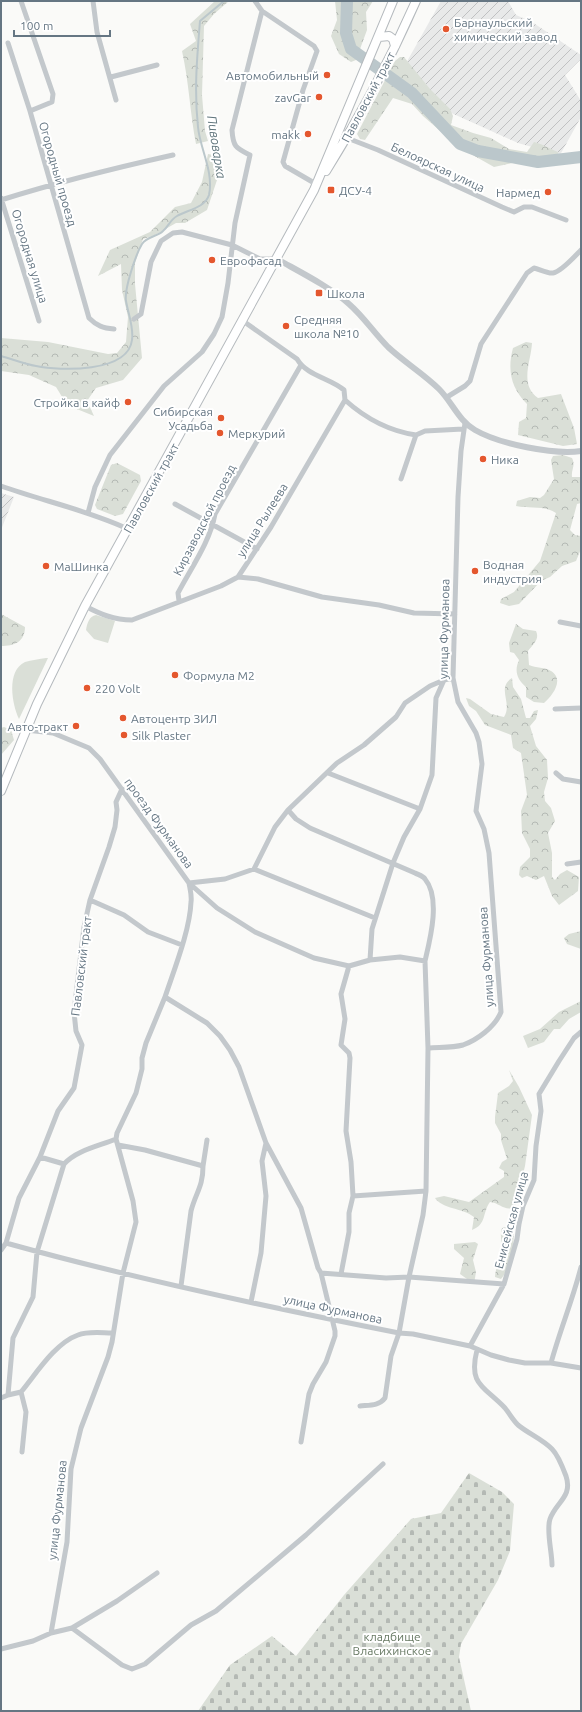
<svg xmlns="http://www.w3.org/2000/svg" width="582" height="1712" font-family="Ubuntu,sans-serif">
<defs>
<pattern id="industrial-furrows" width="10" height="10" patternUnits="userSpaceOnUse"><rect width="10" height="10" fill="#e8e9e9"/><path d="M-1 1l2-2M0 10L10 0M9 11l2-2" fill="none" stroke="#c0c1c2"/></pattern>
<pattern id="forest-crowns" width="20" height="18" patternUnits="userSpaceOnUse"><rect width="20" height="18" fill="#dadfd7"/><path d="M2 6a3 3 0 1 1 6 0M12 15a3 3 0 1 1 6 0" fill="none" stroke="#b4b9b4"/></pattern>
<pattern id="cemetery-stones" width="16" height="16" patternUnits="userSpaceOnUse"><rect width="16" height="16" fill="#dadfd7"/><path d="M2 7V4a2 2 0 0 1 4 0v3zM10 15v-3a2 2 0 0 1 4 0v3z" fill="#b4b9b4"/></pattern>
</defs>
<rect width="100%" height="100%" fill="#fafaf8"/>
<path fill="url(#industrial-furrows)" d="M441,1h67l8,14 16,7 49,33v4l-16,16 16,26v16l-21,38 -42,-12 -80,-36 -33,-42z
M1,493l13,4 -13,33z"/>
<path fill="#dadfd7" d="M96,615l19,6 -7,22 -14,-4 -8,-9c1,-6 3,-14 10,-15z
M46,658h2l-29,61c-7,-15 -13,-48 6,-57 6,-2 15,-3 21,-4z"/>
<path fill="url(#forest-crowns)" d="M215,1h14l-15,13 -10,12 -2,69 3,36 3,10 -12,3c-6,-31 -7,-62 -14,-93l14,-10 -6,-17z
M335,1h38l-7,11 1,18 -11,30 -5,2 -12,-8 -8,-18 6,-16z
M400,57h4l26,32 20,20 3,7 -2,9 22,8 18,5 18,11 18,3 7,-10c9,2 16,7 24,10l1,11 -16,3 -22,-5 -27,6 -23,-13 -25,-18 -23,-20 -11,-12 -19,-6 -28,42 -5,-1 -3,-5 38,-73z
M208,154l5,1 4,25 -10,30 -22,13h-9l-21,12 -12,4 -8,24v21l7,74 -19,22 -27,8 -9,13 7,15 -27,-11 -11,-18 -27,-12 -28,-4v-33l47,4 60,12 9,-1 9,-11 2,-25 -6,-27 -1,-26 -23,12 12,-26 40,-18 25,-25 16,-4 11,-21z
M526,342l6,1c-1,19 -13,41 6,55l23,-4 13,34 3,16 -14,2 -45,-11 1,-13 7,-4 1,-14c-16,-16 -20,-34 -14,-56z
M563,455l9,3c4,8 -1,11 0,19h9v26l-4,1 -7,26 5,5 6,1v13l-5,12 -14,5 -12,11 -9,4 -22,23 -10,2 -9,-3 1,-4 13,-7 26,-31 16,-48c-12,-8 -27,-4 -40,-7l1,-5 13,-4 10,1 4,-3 10,-16 -3,-19 2,-4z
M117,463l23,12 1,6 -18,33 -8,2 -18,-7 -2,-4 16,-40z
M1,614l24,13c0,15 -11,19 -24,19z
M516,624l7,5 13,2c4,8 -3,13 -8,20l1,14c7,3 16,2 22,6 14,9 1,25 -7,32l-10,-1 -8,-5v-10c-9,-8 -12,-16 -7,-27l-5,-7 -4,-1 -1,-9z
M512,678l1,9 8,12 5,19h4l4,-7 4,-1 -2,9 -6,7 6,20 11,14 1,18 -4,14 1,9 6,7 4,13 -7,12 4,20v24l3,3 5,-6 7,-4 12,7 -1,14 -19,14 -7,-9 -8,-20 -8,4 -9,-4 -5,2 -3,-3 1,-8 10,-10v-8l-8,-16 -1,-22 6,-16 -6,-42 -8,-5 -2,-13 -26,-10 -9,-14 -7,-5 -3,-8 4,1 21,15 13,3c9,-14 -8,-29 8,-39z
M4,727l7,3 3,10 -13,15v-27z
M581,931v18l-14,-5 -3,-6 5,-4z
M581,1001v11l-12,7 -9,10h-6l-10,13 -16,6 -5,-12 17,-7 19,-17z
M509,1070l10,17 13,28 -7,51 -10,41c-10,5 -15,-4 -25,-5 -8,11 -3,22 -18,28l2,-13c-11,-9 -32,-8 -39,-19l9,-2 25,6 35,-25v-6l-5,-3 3,-6 5,-3 -6,-19v-6l-6,-11v-6l3,-24 11,-7 4,-5z
M508,1227l5,2c3,12 -4,42 -12,50l-6,-2c0,-10 7,-16 7,-25 1,-9 -3,-15 0,-24z
M475,1242l3,2 -5,16 3,12 -2,12 -14,-10 4,-16 -10,-9v-5z"/>
<path fill="url(#cemetery-stones)" d="M469,1473l33,19 12,12 -4,47 -12,29 -37,64 -2,13 12,54h-273l32,-46 42,-29 24,20 48,-61 67,-76 30,-6z"/>
<g fill="none" stroke-linecap="round" stroke-linejoin="round">
<path stroke="#bbc7cb" stroke-width="2" d="M1,356c11,3 23,8 35,10 24,5 92,7 96,-26 2,-12 -4,-27 -6,-39 -2,-12 10,-47 16,-57 5,-8 15,-7 21,-13 5,-4 7,-11 14,-15 10,-6 28,-8 32,-21 5,-23 -9,-46 -11,-68 -4,-37 -1,-69 2,-106l24,-20"/>
<path stroke="#bbc7cb" stroke-width="12" d="M347,1l-1,32 5,16 61,44 48,51 18,7 60,11 43,-5"/>
<defs>
<path id="primary" d="M379,37l10,-1 4,3 2,7
M326,171c34,-54 64,-111 90,-170
M1,791l36,-87 48,-98 229,-416 79,-189"/>
</defs>
<use href="#primary" stroke="#b5babe" stroke-width="10"/>
<path stroke="#c3c8cc" stroke-width="5" d="M21,1l32,93 -1,8 -22,9 59,207c8,8 14,10 25,11
M93,1l4,31 19,68
M255,1l7,10 52,35 3,5 -14,39 -20,72 2,4 31,18
M8,43l22,68
M111,77l46,-12
M347,138l31,12 124,57 12,5 10,-5h8l34,13
M1,198l38,123
M1,200c57,-18 114,-32 172,-45
M134,319l7,-5 10,-52 10,-21 12,-8 9,-1 50,13 28,14h17
M243,321l54,38c10,17 33,19 47,31l1,10
M447,397l18,-11 5,-5 11,-37 46,-71 7,-5c5,1 14,6 19,5 8,-1 22,-17 28,-23
M401,479l15,-44 9,-4 38,-2
M1,486c42,15 86,24 127,43
M175,504l82,45
M88,513l7,-26 15,-32 54,-69 38,-34 12,-18 8,-17 6,-34 7,-60 15,-68c-14,-7 -17,-8 -18,-25l30,-119
M238,577l20,2 64,18 57,8 35,8 41,1
M179,601l-1,-8c13,-25 32,-51 37,-79l86,-149
M85,606c15,8 29,14 47,14l89,-34 17,-9 33,-50 74,-127c20,18 44,31 71,35
M560,622l21,4
M555,709l26,-1
M26,730l27,3 36,15 11,11 89,124c1,6 3,13 2,19 -1,28 -17,68 -26,95l42,26 13,13 10,14 9,17 27,76 35,65 17,60 3,5 14,58v5l-9,26 -13,22 -4,10 -8,48
M328,773l92,36
M556,773l7,6 18,3
M288,810l8,9 14,9 105,45c4,2 8,3 10,6 16,19 5,61 0,82
M567,864l14,-2
M254,869l121,49
M90,900l34,15 24,17 34,13
M370,960l2,-31 21,-66 11,-26 16,-28 12,-34 4,-77 8,-18 9,-2
M428,1048c10,-1 24,0 35,-3 14,-5 32,-18 38,-33l-12,-159 -5,-24 -8,-18 6,-47 -3,-22 -3,-9 -18,-31 -5,-24 5,-181 3,-46 4,-28
M118,1145l27,5 58,16c0,21 -7,26 -12,45l-10,75
M40,1157l24,7
M203,1166l4,-26
M353,1196l73,-5
M6,1243c129,36 261,64 393,90l10,-56 14,-62 3,-24 2,-143 -3,-87 -25,-4 -30,3 -21,6 -35,-8 -59,-26 -38,-24 -28,-25 36,-4 29,-10 21,-42 13,-17 49,-47 27,-18 32,-28 9,-14 25,-17 14,-6
M1,1250l5,-7 13,-45 21,-41 18,-46 16,-23 8,-43 -6,-14 -2,-19 10,-85 6,-27 19,-53 6,-20 2,-17 -1,-8 6,-13
M321,1273l65,5 23,-1 95,7
M341,1274l8,-42v-19l4,-17 -2,-34 -5,-31 4,-73 -1,-5 -8,-8 4,-26 -4,-25 8,-28
M251,1302l10,-49 5,-57 -4,-35 4,-18
M470,1346l34,-62 13,-45 2,-15 4,-18 11,-26 2,-34 5,-35 -2,-17 20,-33 15,-23 7,-6
M477,1350c-9,35 7,36 28,58 4,5 8,12 13,17 11,9 24,14 34,24 6,6 11,19 14,27 7,21 -10,26 -16,43 -4,11 2,33 2,46
M551,1363c9,-33 22,-64 30,-96
M21,1392l5,20 -4,40
M8,1395l13,-3c15,-18 34,-49 57,-57 10,-4 24,-2 34,-2
M1,1398l7,-3 5,-57 20,-41 4,-45 27,-88c13,-14 35,-18 52,-25
M360,1406c9,-1 19,0 25,-8l6,-42 8,-23 14,1 57,12 21,9 18,5 16,3h26l30,5
M157,1573l-40,28 -45,27 -21,5 16,-91 4,-73 10,-41 27,-71 4,-15 11,-69 13,-51 -3,-21 -17,-62 1,-6 19,-40 6,-24v-11l4,-15 19,-46
M72,1628l50,37 10,4 13,-5 46,-39 25,-14 90,-76 77,-71
M1,1649l32,-8 18,-8"/>
<path stroke="#c3c8cc" stroke-width="6" d="M277,259c23,13 53,28 72,45 15,13 25,29 39,43 16,15 36,27 51,42 13,13 20,32 36,41 24,14 79,25 106,21"/>
<use href="#primary" stroke="#fff" stroke-width="8"/>
</g>
<g fill="#e4572e" stroke="#fff" stroke-width="1.5">
<circle cx="446" cy="29" r="4"/>
<circle cx="327" cy="75" r="4"/>
<circle cx="319" cy="97" r="4"/>
<circle cx="308" cy="134" r="4"/>
<rect x="327" y="186" width="8" height="8" rx="2"/>
<circle cx="548" cy="192" r="4"/>
<circle cx="212" cy="260" r="4"/>
<rect x="315" y="289" width="8" height="8" rx="2"/>
<circle cx="286" cy="326" r="4"/>
<circle cx="128" cy="402" r="4"/>
<circle cx="221" cy="418" r="4"/>
<circle cx="220" cy="433" r="4"/>
<circle cx="483" cy="459" r="4"/>
<circle cx="46" cy="566" r="4"/>
<circle cx="475" cy="571" r="4"/>
<circle cx="175" cy="675" r="4"/>
<circle cx="87" cy="688" r="4"/>
<circle cx="123" cy="718" r="4"/>
<circle cx="76" cy="726" r="4"/>
<circle cx="124" cy="735" r="4"/>
</g>
<g text-anchor="middle" dominant-baseline="central" stroke-width="4" stroke-linejoin="round" paint-order="stroke">
<g font-size="12" fill="#657683" stroke="#fff" text-anchor="start">
<text x="454" y="22">Барнаульский<tspan x="454" dy="14">химический завод</tspan></text>
<text x="319" y="75" text-anchor="end">Автомобильный</text>
<text x="311" y="97" text-anchor="end">zavGar</text>
<text x="300" y="134" text-anchor="end">makk</text>
<text x="339" y="190">ДСУ-4</text>
<text x="540" y="192" text-anchor="end">Нармед</text>
<text x="220" y="260">Еврофасад</text>
<text x="327" y="293">Школа</text>
<text x="294" y="319">Средняя<tspan x="294" dy="14">школа №10</tspan></text>
<text x="120" y="402" text-anchor="end">Стройка в кайф</text>
<text x="213" y="411" text-anchor="end">Сибирская<tspan x="213" dy="14">Усадьба</tspan></text>
<text x="228" y="433">Меркурий</text>
<text x="491" y="459">Ника</text>
<text x="483" y="564">Водная<tspan x="483" dy="14">индустрия</tspan></text>
<text x="54" y="566">МаШинка</text>
<text x="183" y="675">Формула М2</text>
<text x="95" y="688">220 Volt</text>
<text x="131" y="718">Автоцентр ЗИЛ</text>
<text x="68" y="726" text-anchor="end">Авто-тракт</text>
<text x="132" y="735">Silk Plaster</text>
</g>
<g font-size="12" fill="#657683" stroke="#fff">
<text transform="translate(368 97) rotate(-62)">Павловский тракт</text>
<text transform="translate(438 167) rotate(25)">Белоярская улица</text>
<text transform="translate(58 174) rotate(74)">Огородный проезд</text>
<text transform="translate(30 256) rotate(73)">Огородная улица</text>
<text transform="translate(151 488) rotate(-61)">Павловский тракт</text>
<text transform="translate(204 520) rotate(-63)">Кирзаводской проезд</text>
<text transform="translate(262 520) rotate(-58)">улица Рылеева</text>
<text transform="translate(444 629) rotate(-89)">улица Фурманова</text>
<text transform="translate(159 823) rotate(54)">проезд Фурманова</text>
<text transform="translate(486 957) rotate(-94)">улица Фурманова</text>
<text transform="translate(81 966) rotate(-83)">Павловский тракт</text>
<text transform="translate(511 1220) rotate(-75)">Енисейская улица</text>
<text transform="translate(333 1309) rotate(12)">улица Фурманова</text>
<text transform="translate(57 1510) rotate(-84)">улица Фурманова</text>
</g>
<g font-size="12" fill="#687a64" stroke="#fff">
<text x="392" y="1636">кладбище<tspan x="392" dy="14">Власихинское</tspan></text>
</g>
<g font-size="13" font-style="italic" fill="#60757c" stroke="#fff">
<text transform="translate(217 147) rotate(81)">Пивоварка</text>
</g>
</g>
<rect width="582" height="1712" fill="none" stroke="#657683" stroke-width="4"/>
<path d="M14 30v6h96v-6" fill="none" stroke="#657683" stroke-width="2"/>
<text x="20" y="30" font-size="12" fill="#657683" stroke="#ffffff" stroke-width="3" paint-order="stroke">100 m</text>
</svg>
